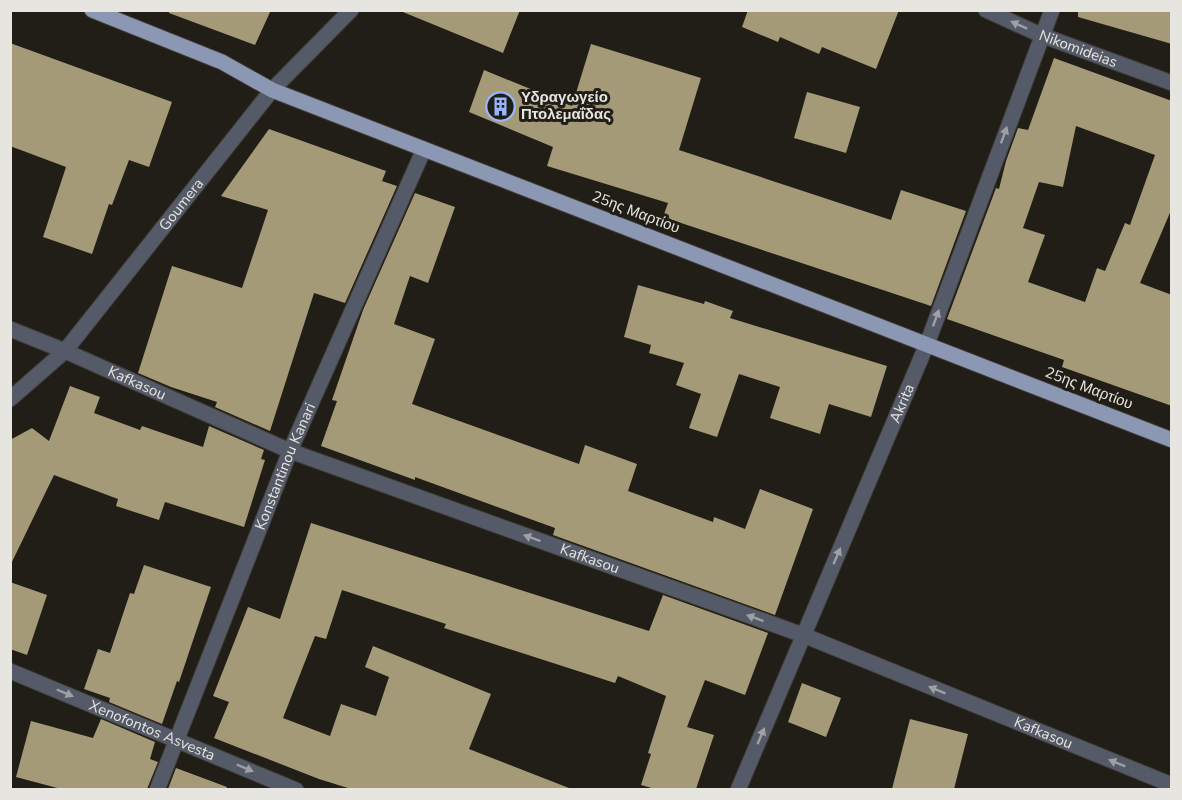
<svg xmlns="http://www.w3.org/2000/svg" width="1182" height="800" font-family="'Nunito Sans',sans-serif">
<rect width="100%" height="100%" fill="#201e16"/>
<path fill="#a59a77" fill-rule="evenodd" d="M169,10h102l-16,35 -86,-32z
M398,10h122l-17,43z
M748,10h151l-23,59 -54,-22 -3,7 -39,-17 -2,5 -36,-15z
M1078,10h94v34l-94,-27z
M10,43l162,59 -23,65 -20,-7 -17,45 -3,-1 -17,50 -49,-17 23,-70 -56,-21z
M591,44l110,34 -22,72 212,70 10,-30 65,21 -35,95 -268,-89 5,-14 -121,-37 6,-19 -84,-35 15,-42 88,36z
M1054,58l118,43v107l-32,75 32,12v111l-110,-39 2,-7 -117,-41 49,-131 3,1 7,-28 12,-33 10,2zM1076,126l79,29 -25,70 -5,-2 -20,48 -8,-3 -12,34 -57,-20 17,-47 -22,-7 16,-46 24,5z
M807,92l53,15 -14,46 -52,-15z
M269,129l117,42 -4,10 15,5 -52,117 -31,-10 -44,138 -55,-24 2,-5 -46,-15 -33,-14 34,-107 70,22 26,-78 -47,-14z
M415,193l40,14 -27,76 -18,-7 -16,48 41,15 -23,65 167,60 6,-19 52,19 -9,27 85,31 1,-5 31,12 15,-40 53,20 -38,106 -222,-80 2,-7 -140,-51v3l-94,-34 16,-45 -5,-1 31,-90z
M638,285l66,19 1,-3 28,10 -3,7 157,48 -16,51 -42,-13 -9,30 -50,-16 10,-31 -41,-13 -22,63 -28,-9 12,-34 -25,-9 8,-22 -35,-10 2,-8 -27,-8z
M70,386l30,11 -6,16 46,17 2,-4 61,21 6,-21 55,24 -3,9 4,1 -21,67 -79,-25 -6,18 -43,-14 2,-7 -64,-24 -44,91v-126l22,-12 17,13z
M311,523l338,108 14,-36 105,38 -23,62 -40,-15 -18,47 27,8 -18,54h-41l-14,-4 10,-31 -3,-1 18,-57 -48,-20 -3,7 -171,-55 2,-4 -104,-34 -16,49 -11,-3 -32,82 47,18 11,-32 35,12 13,-39 -24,-10 8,-21 118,48 -22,55 100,39 -218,1 -32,-10 -105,-41 15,-36 -16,-6 35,-89 32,12z
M144,565l67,22 -32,95 -2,-1 -15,43 -53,-22 1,-4 -26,-9 14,-40 12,4 20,-60 4,1z
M10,582l37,13 -20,60 -17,-6z
M802,683l39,15 -15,39 -38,-15z
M101,719l54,23 -5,17 8,3 -11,27h-86l-45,-12 15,-56 62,17z
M910,719l58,15 -14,55h-62z
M176,768l51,19 -1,2h-58z"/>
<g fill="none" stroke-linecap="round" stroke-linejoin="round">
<defs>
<g id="minor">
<path id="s1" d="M986,10l55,25 131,48"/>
<path id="s2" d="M10,329l55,22 225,100 513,184 369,150"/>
<path id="s3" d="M10,399l55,-48 207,-261 79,-80"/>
<path id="s4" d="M10,671l286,119"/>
<path id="s5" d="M157,790l133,-339 134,-302"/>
<path id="s6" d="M738,790l189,-446 125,-334"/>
</g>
<path id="major" d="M92,10l130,52 50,28 900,350"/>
</defs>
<use href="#minor" stroke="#3c3a32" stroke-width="17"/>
<use href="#major" stroke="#3c3a32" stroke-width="17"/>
<use href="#minor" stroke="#555a68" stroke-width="15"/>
<use href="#major" stroke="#8b97b3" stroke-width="15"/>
</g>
<defs><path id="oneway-solid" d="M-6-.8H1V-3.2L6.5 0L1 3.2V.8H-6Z" transform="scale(1.5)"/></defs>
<g fill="#9ea0a4">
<use href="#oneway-solid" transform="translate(1019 25) rotate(-156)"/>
<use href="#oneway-solid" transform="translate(1004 135) rotate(-70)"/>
<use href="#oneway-solid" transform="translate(936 318) rotate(-70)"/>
<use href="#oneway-solid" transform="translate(532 538) rotate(-160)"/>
<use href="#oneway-solid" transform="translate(837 556) rotate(-67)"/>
<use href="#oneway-solid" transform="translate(755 618) rotate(-160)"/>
<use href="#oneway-solid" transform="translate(937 690) rotate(-158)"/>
<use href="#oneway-solid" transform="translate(65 693) rotate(23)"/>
<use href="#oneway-solid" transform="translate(761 736) rotate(-67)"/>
<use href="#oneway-solid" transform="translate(1117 763) rotate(-158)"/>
<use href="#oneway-solid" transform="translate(245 768) rotate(23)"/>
</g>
<defs>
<symbol id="building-ring" viewBox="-11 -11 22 22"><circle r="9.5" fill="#201e16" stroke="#98b6fd" stroke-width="1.5"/><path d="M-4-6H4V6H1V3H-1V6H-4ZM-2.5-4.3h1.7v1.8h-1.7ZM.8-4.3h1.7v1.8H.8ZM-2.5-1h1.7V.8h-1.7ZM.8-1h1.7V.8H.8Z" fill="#98b6fd"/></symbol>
</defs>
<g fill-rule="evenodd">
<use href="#building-ring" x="484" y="90" width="33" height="33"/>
</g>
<g text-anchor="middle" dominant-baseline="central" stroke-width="6" stroke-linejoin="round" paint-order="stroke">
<g font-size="15" fill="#e6e5df" stroke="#201e16">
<text stroke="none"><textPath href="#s1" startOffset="100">Nikomideias</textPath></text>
<text stroke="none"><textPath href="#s3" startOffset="260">Goumera</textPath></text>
<text transform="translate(636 212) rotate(21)">25ης Μαρτίου</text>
<text stroke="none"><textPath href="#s2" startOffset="138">Kafkasou</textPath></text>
<text transform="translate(1089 388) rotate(21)">25ης Μαρτίου</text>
<text stroke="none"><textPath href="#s6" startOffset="420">Akrita</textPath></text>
<text stroke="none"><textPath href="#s5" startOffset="348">Konstantinou Kanari</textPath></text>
<text stroke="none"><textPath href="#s2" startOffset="624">Kafkasou</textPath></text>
<text stroke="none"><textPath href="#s4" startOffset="154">Xenofontos Asvesta</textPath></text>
<text stroke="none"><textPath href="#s2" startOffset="1110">Kafkasou</textPath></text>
</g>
<g font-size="15" font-weight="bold" fill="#e6e5df" stroke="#201e16" text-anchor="start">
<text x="521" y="97">Υδραγωγείο<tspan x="521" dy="17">Πτολεμαΐδας</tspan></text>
</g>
</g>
<rect width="1182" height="800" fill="none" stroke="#e6e5df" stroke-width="24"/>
</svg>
